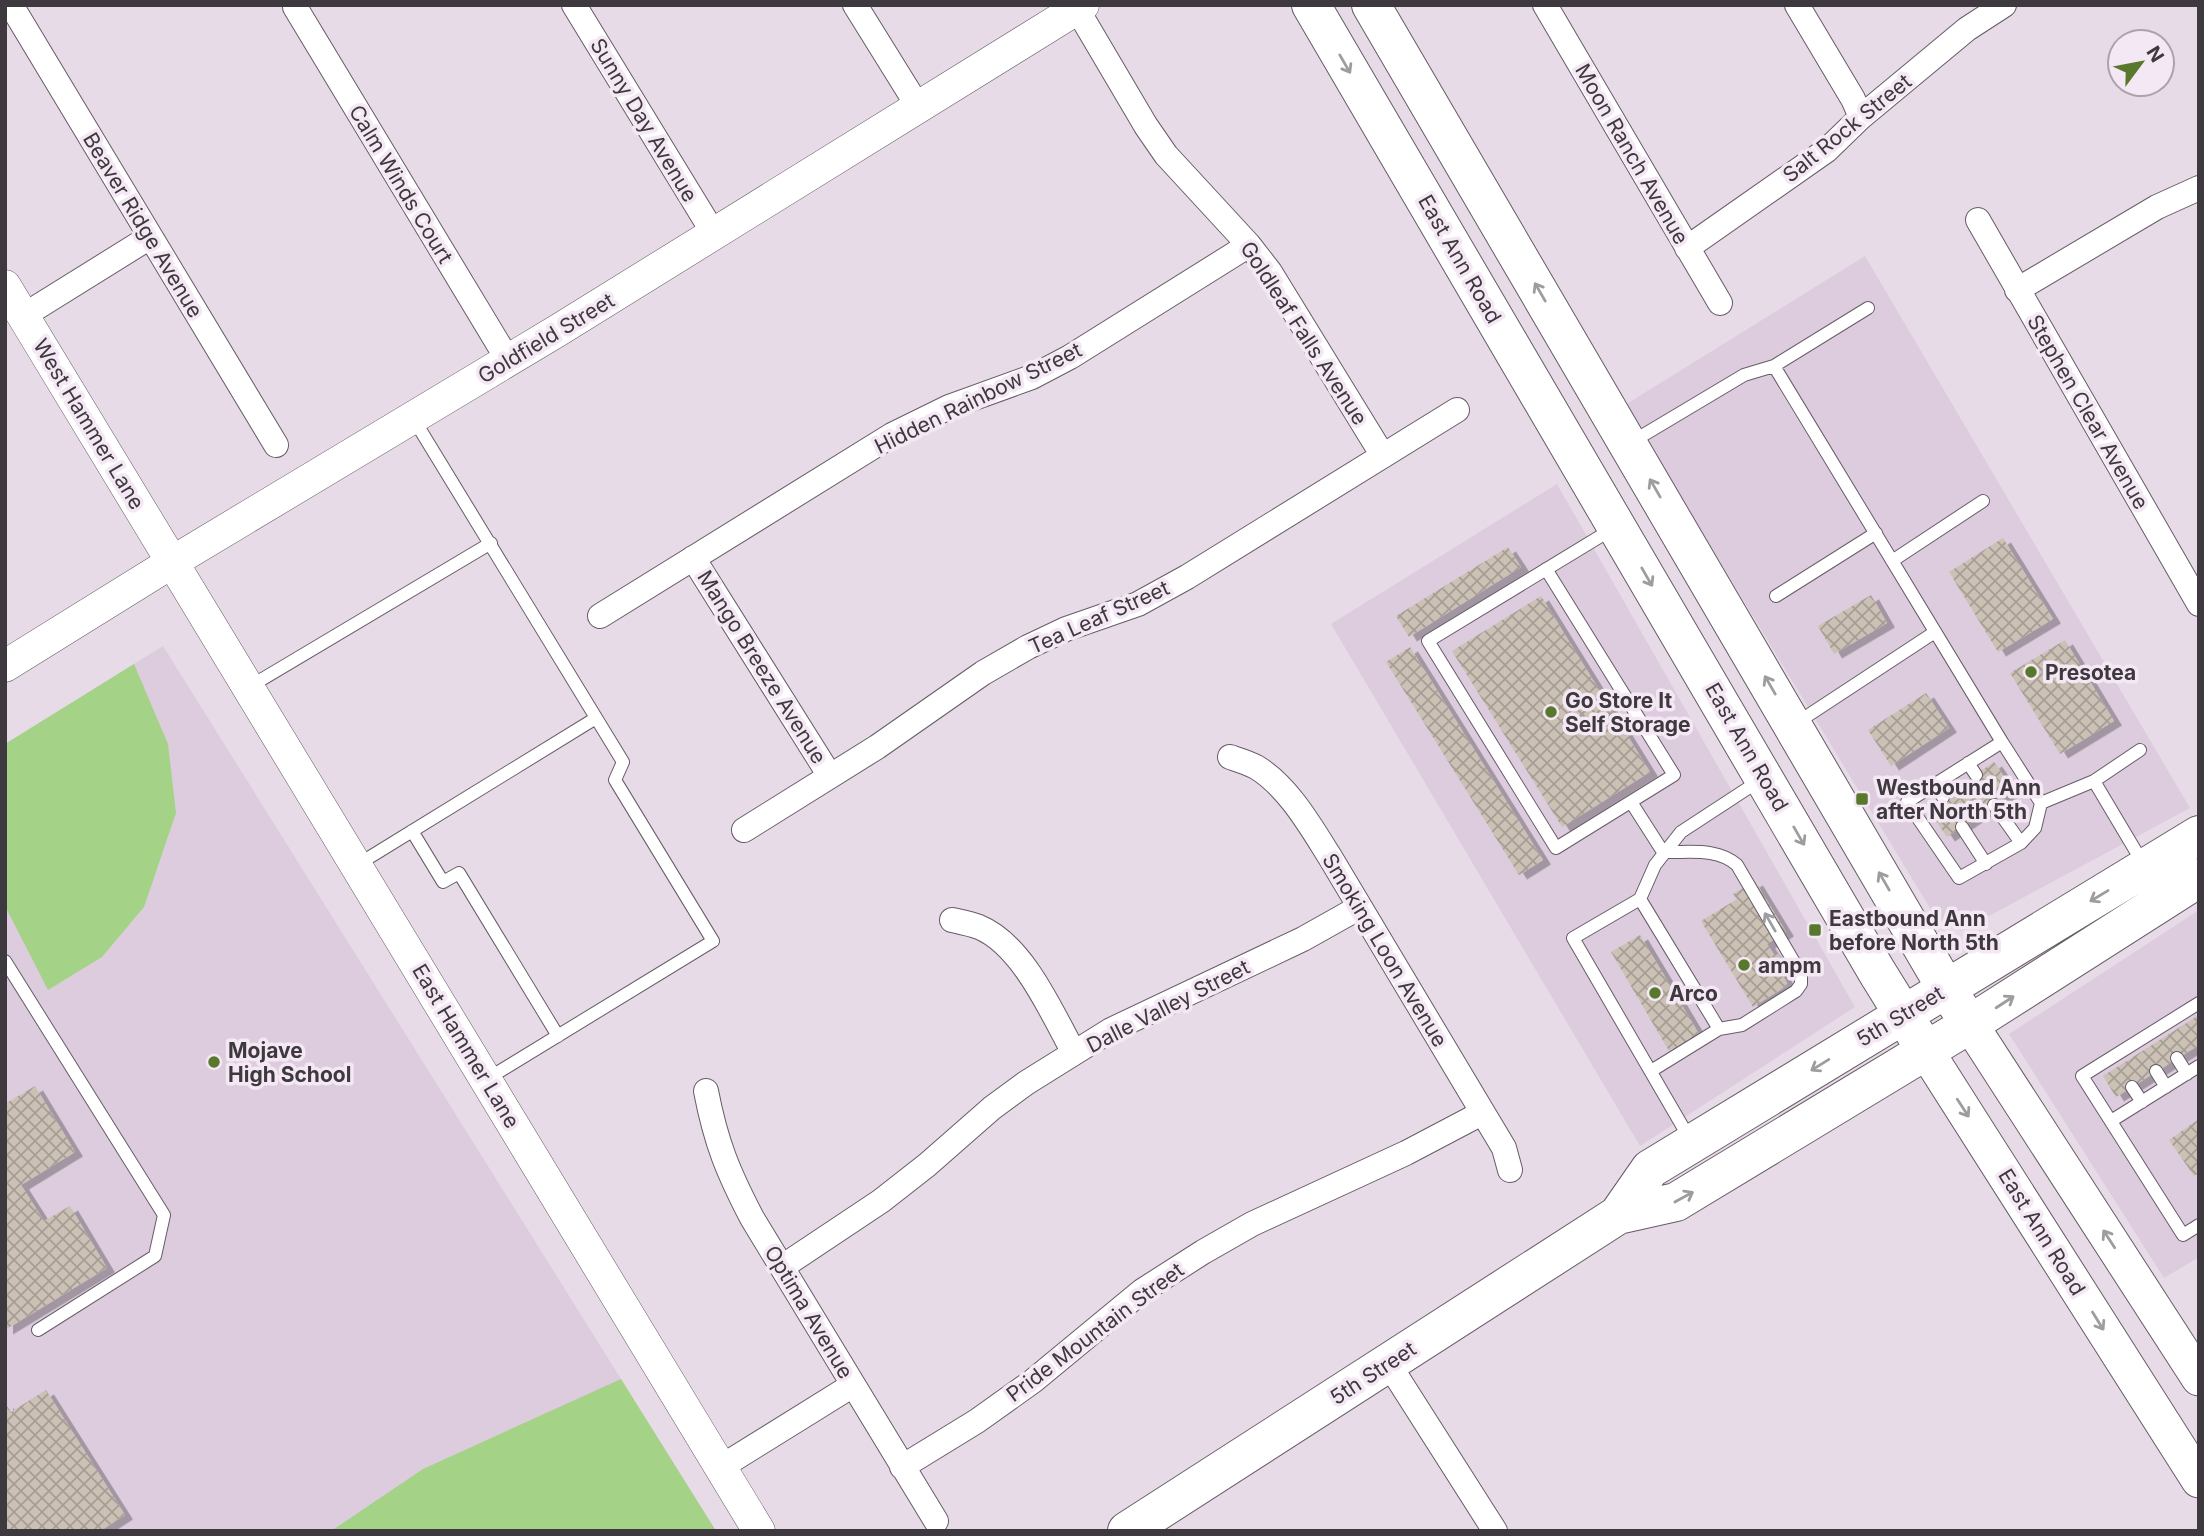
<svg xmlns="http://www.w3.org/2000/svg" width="2204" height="1536" font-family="Inter,sans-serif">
<defs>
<pattern id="building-cross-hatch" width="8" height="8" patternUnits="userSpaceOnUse" patternTransform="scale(1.75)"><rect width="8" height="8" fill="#cbc1b5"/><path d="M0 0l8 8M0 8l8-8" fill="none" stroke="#a69e95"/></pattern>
<filter id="shadow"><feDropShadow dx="8" dy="4.5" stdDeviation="0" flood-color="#0004"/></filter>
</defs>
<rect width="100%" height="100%" fill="#e7dbe7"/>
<path fill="#dcd" d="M1865,256l325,552 -229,123 -25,-13 -311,-513z
M1557,484l298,523 -215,139 -309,-522z
M163,646l553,885h-711v-787z
M2199,910v347l-35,21 -155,-244z"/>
<path fill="#a4d387" d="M134,664l34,80 8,69 -32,94 -42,50 -54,33 -43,-84v-162z
M621,1379l95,152h-385l92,-62z"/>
<path fill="url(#building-cross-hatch)" filter="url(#shadow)" d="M2003,538l50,81 -55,33 -49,-80z
M1508,547l13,20 -112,70 -13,-21z
M1871,595l16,28 -53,31 -16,-28z
M1541,596l109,176 -88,55 -110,-176z
M2065,640l49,81 -54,33 -50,-81z
M1410,647l133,213 -24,15 -133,-213z
M1926,693l23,35 -58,38 -23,-36z
M1994,762l20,29 -67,46 -20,-29z
M1755,881l31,51 -19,12 8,12 3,-2 8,15 -5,3 7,13 -35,22 -52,-86 36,-22 -4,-5z
M1640,935l59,99 -30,17 -58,-99z
M2199,1015v30l-83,52 -13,-21z
M35,1086l40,66 -54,33 23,36 26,-15 37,62 -102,62v-226z
M2199,1119v54l-5,3 -25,-36z
M46,1390l79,125 -25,16h-95v-128l6,9z"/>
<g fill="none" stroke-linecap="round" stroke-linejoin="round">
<defs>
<path id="service" d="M1868,308l-94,58 228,376 -95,60 52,76 62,-35 14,-15 6,-25 53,-22 50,84
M413,418l210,344 -8,18 98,161 -226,138
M1630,443l114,-68 30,-9
M1892,561l91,-60
M1546,569l128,206 -118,73 -128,-207 186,-113
M1776,596l100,-63
M249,687l242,-144
M1795,724l140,-92
M2002,742l39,61
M1968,763l8,12
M2094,781l46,-31
M1935,784l8,13
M1631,802l32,50c25,1 54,-5 74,13l64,109v10l-5,7 -54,34 -23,4
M1994,805l27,38
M1962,827l24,37
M412,831l31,51 16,-9 99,163
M357,865l239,-147
M1640,899l-67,39 118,203
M5,961l159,254 -9,41 -117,74
M2199,1003l-117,73 101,159 16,-10
M2177,1058l10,16
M1651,1071l68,-42 -79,-130 15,-34 26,-33 81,-53
M2156,1071l10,16
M2132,1087l10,15
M2111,1121l88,-55"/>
<path id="minor" d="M11,5l265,440
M574,5l140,229
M855,5l64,103
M1545,5l175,298
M1797,5l56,94 8,18
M295,7l213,353
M1077,9l69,117 20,29 83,90 21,27 113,184
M1978,220l221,384
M1687,248l140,-98 34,-33 106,-88 37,-24
M2017,290l140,-83 42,-19
M23,316l127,-79
M693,558l137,218
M600,616l292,-181 57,-28 83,-30 38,-20 179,-112
M1230,757c9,3 19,6 26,10 32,19 55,60 74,90l174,291 6,22
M744,830l133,-83 106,-74 45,-26 38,-18 72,-25 49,-27 270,-167
M952,920c9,2 19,4 27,7 44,18 73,86 95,126
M706,1091c10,52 22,81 46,127l184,303
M782,1267l99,-66 46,-36 65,-57 34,-25 85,-53 192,-91 57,-32
M1388,1363l107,168
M721,1467l132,-82
M902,1467l75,-46 56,-40 109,-90 61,-39 49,-28 154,-71 76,-40"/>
<path id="tertiary" d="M5,286l754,1245
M5,666l169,-105 383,-230 526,-326"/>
<path id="secondary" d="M1970,1024l229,354
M1926,1051l273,429"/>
<path id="primary" d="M1311,5l566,967 49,79
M1371,5l575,983 24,36
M1618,1215l32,-46 549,-334
M1127,1531l491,-316 58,-13 294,-178 229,-146"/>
</defs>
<use href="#service" stroke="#665c67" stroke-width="14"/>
<use href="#minor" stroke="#665c67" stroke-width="26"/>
<use href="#tertiary" stroke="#665c67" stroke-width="33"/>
<use href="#secondary" stroke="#665c67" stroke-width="37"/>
<use href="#primary" stroke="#665c67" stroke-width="40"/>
<use href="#service" stroke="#fff" stroke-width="12"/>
<use href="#minor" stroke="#fff" stroke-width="24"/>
<use href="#tertiary" stroke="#fff" stroke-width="32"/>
<use href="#secondary" stroke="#fff" stroke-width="35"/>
<use href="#primary" stroke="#fff" stroke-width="38"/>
</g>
<defs><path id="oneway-shaft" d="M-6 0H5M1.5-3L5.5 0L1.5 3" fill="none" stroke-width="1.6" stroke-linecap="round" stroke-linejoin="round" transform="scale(1.75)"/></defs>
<g stroke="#9e9c9e">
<use href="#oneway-shaft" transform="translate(1345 64) rotate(60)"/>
<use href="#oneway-shaft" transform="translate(1540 292) rotate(-120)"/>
<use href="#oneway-shaft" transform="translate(1655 488) rotate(-120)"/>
<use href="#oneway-shaft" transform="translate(1647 577) rotate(60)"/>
<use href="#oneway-shaft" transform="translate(1770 685) rotate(-120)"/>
<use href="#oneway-shaft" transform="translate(1799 836) rotate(60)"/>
<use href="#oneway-shaft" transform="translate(1884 881) rotate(-120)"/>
<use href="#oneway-shaft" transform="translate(2099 896) rotate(149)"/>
<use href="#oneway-shaft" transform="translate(1770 922) rotate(-120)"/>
<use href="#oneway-shaft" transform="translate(2005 1002) rotate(-33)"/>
<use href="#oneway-shaft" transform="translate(1820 1065) rotate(148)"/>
<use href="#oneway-shaft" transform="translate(1963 1108) rotate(57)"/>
<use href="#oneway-shaft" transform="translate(1684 1197) rotate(-29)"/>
<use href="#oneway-shaft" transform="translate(2109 1239) rotate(-123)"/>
<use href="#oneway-shaft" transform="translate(2098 1321) rotate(58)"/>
</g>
<g fill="#58782e" stroke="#f4e8f4" stroke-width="2.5">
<circle cx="2031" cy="672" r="7"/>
<circle cx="1551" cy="712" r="7"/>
<rect x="1855" y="792" width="14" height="14" rx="3.5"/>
<rect x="1808" y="923" width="14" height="14" rx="3.5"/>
<circle cx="1744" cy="965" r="7"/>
<circle cx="1655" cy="993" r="7"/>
<circle cx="214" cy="1062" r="7"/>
</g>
<g text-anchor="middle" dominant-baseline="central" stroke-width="7" stroke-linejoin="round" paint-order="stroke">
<g font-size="21" fill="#3e393e" stroke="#f4e8f4">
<text transform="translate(644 120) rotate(59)">Sunny Day Avenue</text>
<text transform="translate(1847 128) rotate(-39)">Salt Rock Street</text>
<text transform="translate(1632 154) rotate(60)">Moon Ranch Avenue</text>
<text transform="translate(401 184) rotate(59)">Calm Winds Court</text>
<text transform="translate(143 225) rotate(59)">Beaver Ridge Avenue</text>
<text transform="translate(1460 259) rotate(60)">East Ann Road</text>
<text transform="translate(1304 333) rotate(57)">Goldleaf Falls Avenue</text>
<text transform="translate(546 338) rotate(-31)">Goldfield Street</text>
<text transform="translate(978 398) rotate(-26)">Hidden Rainbow Street</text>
<text transform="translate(2088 412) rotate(60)">Stephen Clear Avenue</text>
<text transform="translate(89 424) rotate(59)">West Hammer Lane</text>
<text transform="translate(1099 617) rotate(-24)">Tea Leaf Street</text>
<text transform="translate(762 667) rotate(58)">Mango Breeze Avenue</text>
<text transform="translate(1747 747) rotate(60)">East Ann Road</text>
<text transform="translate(1385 950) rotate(59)">Smoking Loon Avenue</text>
<text transform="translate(1168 1006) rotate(-27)">Dalle Valley Street</text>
<text transform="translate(1900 1016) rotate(-31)">5th Street</text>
<text transform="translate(466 1046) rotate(59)">East Hammer Lane</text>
<text transform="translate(2042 1232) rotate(58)">East Ann Road</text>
<text transform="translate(809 1312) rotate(59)">Optima Avenue</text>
<text transform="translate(1095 1332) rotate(-37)">Pride Mountain Street</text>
<text transform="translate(1373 1373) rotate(-33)">5th Street</text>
</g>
<g font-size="21" font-weight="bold" fill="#3e393e" stroke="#f4e8f4" text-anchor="start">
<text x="2045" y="672">Presotea</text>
<text x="1565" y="700">Go Store It<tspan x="1565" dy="24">Self Storage</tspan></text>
<text x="1876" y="787">Westbound Ann<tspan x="1876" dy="24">after North 5th</tspan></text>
<text x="1829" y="918">Eastbound Ann<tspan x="1829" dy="24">before North 5th</tspan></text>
<text x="1758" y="965">ampm</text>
<text x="1669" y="993">Arco</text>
<text x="228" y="1050">Mojave<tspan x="228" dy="24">High School</tspan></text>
</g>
</g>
<rect width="2204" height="1536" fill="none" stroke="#3e393e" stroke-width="14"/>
<g transform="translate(2141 63) rotate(58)"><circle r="33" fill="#f4e8f4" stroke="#aba2ab" stroke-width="2"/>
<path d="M0-5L12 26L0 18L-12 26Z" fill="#58782e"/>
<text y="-10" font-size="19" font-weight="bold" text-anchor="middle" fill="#3e393e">N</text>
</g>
</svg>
